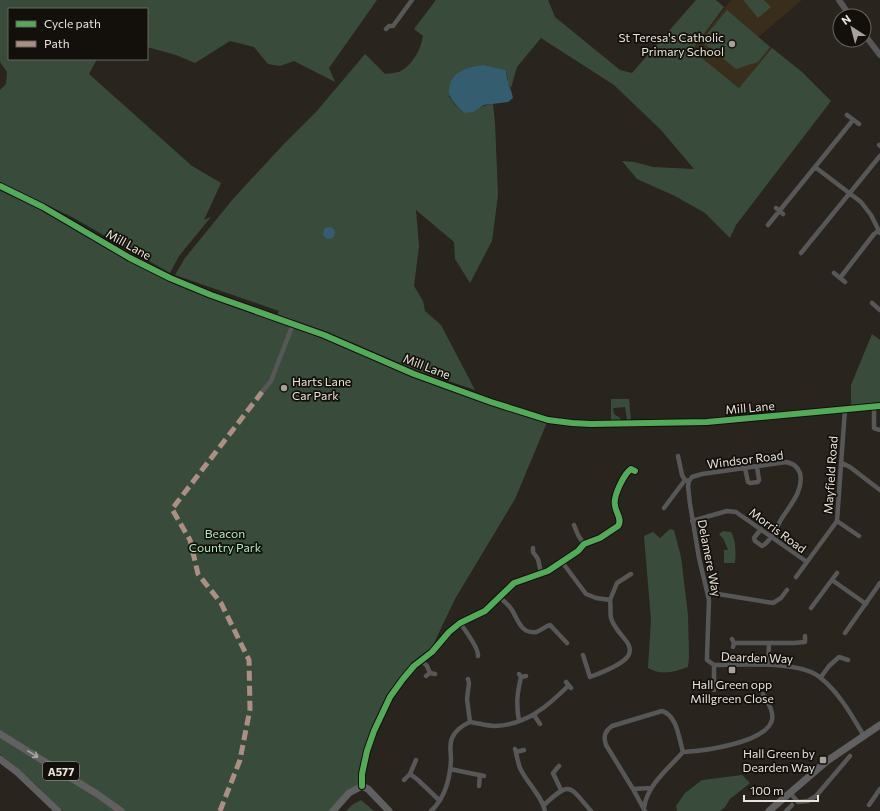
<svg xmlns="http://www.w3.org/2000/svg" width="880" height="811" font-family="Commissioner,sans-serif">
<rect width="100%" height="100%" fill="#2a241e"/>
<path fill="#392d1c" d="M731,0h71l-44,37 14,11 -33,40 -47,-38z"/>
<path fill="#394c3c" d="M0,0h377l-48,68 6,14 -41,-21 -14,5 -12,-2 -14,-17 -24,-6 -35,22 -19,-8 -29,-8v-38h-138v50h88l-8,15 103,92 29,17 -17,37 7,-3 -32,39 -9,17 -98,-56 -72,-34v-93l6,-6 1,-12 -7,-10v-39l2,-3 -2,3z
M436,0h112l7,17 65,53 12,3 64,-73h20l8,7 -32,43 47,38 33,-40 30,24 29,29 -95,124 -6,13 -25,-25 -30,-17 -38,-17 -15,-18 12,1 19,5 41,2 -33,-39 -47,-45 -73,-47 -24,29 -6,21 -3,-5 -2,-13 -22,-5 -35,31 6,9 9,8c11,-2 18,-8 29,-9l2,19 3,72 -6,46 -22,42 -15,-24 -1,-17 -38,-32 3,36 -5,40 9,15 2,10 16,14 34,65 -59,-20 -91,-39 -48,-16 2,-4 -104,-36 10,-17 48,-59 49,-53 34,-34 49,-58 20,20c5,-1 12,-1 16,-3 12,-7 20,-22 22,-35l-9,-7z
M745,0h19l7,7 -13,11 -14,-17z
M727,10l43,37 -12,15 -22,7 -35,-28z
M0,186l170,92 154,57 90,39 134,46 -33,79 -60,100 -21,44 -9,14 -35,40 -23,54 -5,35 -29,25h-212l-121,-77z
M872,334l8,6v63l-29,4v-22z
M611,399h18l2,21h-4l-2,-13 -12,1 1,6 6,4 1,2 -10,1z
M670,529l4,1 7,27 7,58 1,42 -1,10c-14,5 -26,9 -40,1l3,-48 -7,-84 9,-4 7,6z
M723,531l8,1c5,8 5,21 4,31h-11v-13h4l-4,-10 -5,-6z
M0,737l51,31 66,43h-54l-29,-28 -34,-29z
M742,775l8,8 -20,16 -5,8 -5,4h-43l-1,-5 9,-13 17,-13z
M361,800l13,11h-28l6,-6z"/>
<path fill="#355d70" d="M484,65l22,5c0,10 5,18 7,28l-5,4 -24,3 -11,7 -9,1c-5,-5 -11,-10 -14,-17 -2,-4 -1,-7 0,-12 6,-15 20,-17 34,-19z
M323 233a6 6 0 1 1 12 0a6 6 0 1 1-12 0Z"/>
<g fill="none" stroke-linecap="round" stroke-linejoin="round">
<path stroke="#575758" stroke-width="4.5" d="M386,29l3,-3h4l19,-26
M847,115l12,9
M879,145l1,1
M815,167l46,35 10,13 9,18
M776,208l7,6
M768,225l85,-105
M801,253l79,-97
M834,273l11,9
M840,278l34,-44 4,-3
M872,303l8,7
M262,392l9,-11 22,-57
M874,406v22l6,2
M678,456l4,19 3,5 4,1 -1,5 2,18 9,54 10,42 -2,56v4l7,5
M842,463l8,4 30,23
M745,468l3,14 2,1 8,-1 1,-2 -2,-13
M689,481l3,-4 10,-3 84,-12c8,2 11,4 14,11 4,17 -9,31 -18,45 -5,8 -11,24 -20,28l-7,-5 -1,-3 7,-9
M664,508l21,-28
M692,521l35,-10 9,1 71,50
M837,521l22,15
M574,525l4,10 6,9
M533,548v4l5,7 3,14
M562,562l24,32 10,4 14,2 7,-17 14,-9
M796,577l41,-56 8,-112
M832,580l34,24
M708,594l4,-1 61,10 8,-5 6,-8
M499,597c5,4 10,8 13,13 6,10 9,24 24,22 5,-1 9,-6 14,-7l17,18
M811,608l26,-35
M460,623c5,7 19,25 18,33
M845,633l35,-50
M732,639l2,4 -1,4
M734,643h60l11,-1v-6
M583,655l7,22c8,-3 33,-13 38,-21 3,-4 2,-10 -1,-14 -6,-8 -13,-14 -16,-24 -1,-5 0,-12 -1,-18
M421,660l6,6 3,7
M714,665c27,0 88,-5 108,14 18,15 30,37 42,57
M768,665l1,-22
M519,674l2,3 5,-1
M426,676l4,-3 5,1
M821,677l8,-11 10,-9 9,3
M468,679l1,4 -2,16 3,23
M566,682l5,6
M714,690v-25
M534,715l6,9
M519,721c-3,-17 -2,-27 2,-44
M515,749c2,6 3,16 6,21 7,14 21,26 24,41
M516,752l8,-2
M559,766l-6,7 8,17
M450,769l34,7
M410,774l8,6 21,20
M404,780l6,-6 6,-14
M362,786v-12l5,-23 7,-20 16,-34 13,-18 11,-13 18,-14 17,-20 11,-9 25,-12 29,-28 34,-12 30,-20 6,-7 16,-6 18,-12c5,-7 -3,-14 -3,-21 -2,-9 9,-31 16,-36l4,2
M479,786l1,-11
M633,789l18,-1
M790,793l8,9 10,-1 8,-5 34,-40
M544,805c27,-25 25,-19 47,6
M869,805l11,-16
M644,808c3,-23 24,-39 39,-56 20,-1 83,-9 89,-32 2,-9 -5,-19 -9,-26
M431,811c14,-13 19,-32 20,-51 0,-7 -2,-15 1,-22 3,-7 11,-13 18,-16 8,1 17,4 25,4 31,-1 53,-20 73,-40
M645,811l-12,-22 -27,-44c-3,-9 -1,-14 6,-19l50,-15c15,4 17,28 21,41
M786,811l6,-6"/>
<path stroke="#575758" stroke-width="6" d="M839,0l11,16
M864,34l16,21
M0,186l43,21 87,51 40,20 41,17 113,40 90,39 77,28 57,18 24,3 19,1 116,-2 173,-16"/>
<path stroke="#606060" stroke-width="7" d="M0,734l97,60 24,17
M0,759l17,13 41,39
M333,811l16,-18 13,-7 6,3 21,22
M769,811l58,-50 53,-36"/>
<path stroke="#ac8f84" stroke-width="5" stroke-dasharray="10 5" stroke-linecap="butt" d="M220,811l20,-51 10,-51 -1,-49 -28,-57 -23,-29 -8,-34 -18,-31 90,-117"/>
<defs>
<path id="cycleway" d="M0,186l43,21 87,51 40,20 41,17 113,40 90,39 77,28 57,18 24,3 19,1 116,-2 173,-16
M362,786v-12l5,-23 7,-20 16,-34 13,-18 11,-13 18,-14 17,-20 11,-9 25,-12 29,-28 34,-12 30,-20 6,-7 16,-6 18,-12c5,-7 -3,-14 -3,-21 -2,-9 9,-31 16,-36l4,2"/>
</defs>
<use href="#cycleway" stroke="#130f0a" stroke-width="8"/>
<use href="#cycleway" stroke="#51ab58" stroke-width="6"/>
</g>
<defs><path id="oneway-shaft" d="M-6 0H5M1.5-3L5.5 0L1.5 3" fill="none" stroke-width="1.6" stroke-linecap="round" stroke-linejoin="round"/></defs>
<use stroke="#aca9a4" href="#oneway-shaft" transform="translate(33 754) rotate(31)"/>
<g fill="#a7a19a" stroke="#130f0a" stroke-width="1.5">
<circle cx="732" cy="44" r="4"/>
<circle cx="284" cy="388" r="4"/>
<rect x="728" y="666" width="8" height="8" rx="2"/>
<rect x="819" y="756" width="8" height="8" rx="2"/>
</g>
<g text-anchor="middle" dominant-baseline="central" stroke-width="3.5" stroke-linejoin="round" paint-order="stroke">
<rect fill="#130f0a" stroke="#aaa49d" stroke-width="1" x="43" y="762" width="36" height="18" rx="3"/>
<g font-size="11" font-weight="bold" fill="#eae4dc">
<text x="61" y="771">A577</text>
</g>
<g font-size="12" fill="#eae4dc" stroke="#130f0a" text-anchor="end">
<text x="724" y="37">St Teresa's Catholic<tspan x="724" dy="14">Primary School</tspan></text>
<text x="292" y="381" text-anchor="start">Harts Lane<tspan x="292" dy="14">Car Park</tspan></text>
<text x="732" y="684" text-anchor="middle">Hall Green opp<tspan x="732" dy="14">Millgreen Close</tspan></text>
<text x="815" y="753">Hall Green by<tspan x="815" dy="14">Dearden Way</tspan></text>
</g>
<g font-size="12" fill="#eae4dc" stroke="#130f0a">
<text transform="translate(129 244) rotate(29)">Mill Lane</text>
<text transform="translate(427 366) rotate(21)">Mill Lane</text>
<text transform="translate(750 407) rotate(-5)">Mill Lane</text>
<text transform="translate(745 459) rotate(-7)">Windsor Road</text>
<text transform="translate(830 475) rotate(-86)">Mayfield Road</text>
<text transform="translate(778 530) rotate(36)">Morris Road</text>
<text transform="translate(710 558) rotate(79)">Delamere Way</text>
<text transform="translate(757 657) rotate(2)">Dearden Way</text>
</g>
<g font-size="12" fill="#afeec0" stroke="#130f0a">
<text x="225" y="533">Beacon<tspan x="225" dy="14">Country Park</tspan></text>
</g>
</g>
<rect x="8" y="8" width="140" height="52" fill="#130f0a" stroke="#69645e"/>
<rect x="16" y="21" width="20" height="6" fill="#51ab58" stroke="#69645e"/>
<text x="44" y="28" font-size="12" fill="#eae4dc">Cycle path</text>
<rect x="16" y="41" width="20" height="6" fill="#ac8f84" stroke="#69645e"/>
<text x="44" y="48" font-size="12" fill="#eae4dc">Path</text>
<g transform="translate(852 28) rotate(324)"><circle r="19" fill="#130f0a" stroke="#69645e"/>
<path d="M0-3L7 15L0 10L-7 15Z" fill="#a7a19a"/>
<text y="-6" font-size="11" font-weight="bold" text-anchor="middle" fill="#eae4dc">N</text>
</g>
<path d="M744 795v6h74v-6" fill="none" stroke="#eae4dc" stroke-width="2"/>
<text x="750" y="795" font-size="12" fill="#eae4dc" stroke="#130f0a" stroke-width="3" paint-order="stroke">100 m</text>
</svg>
